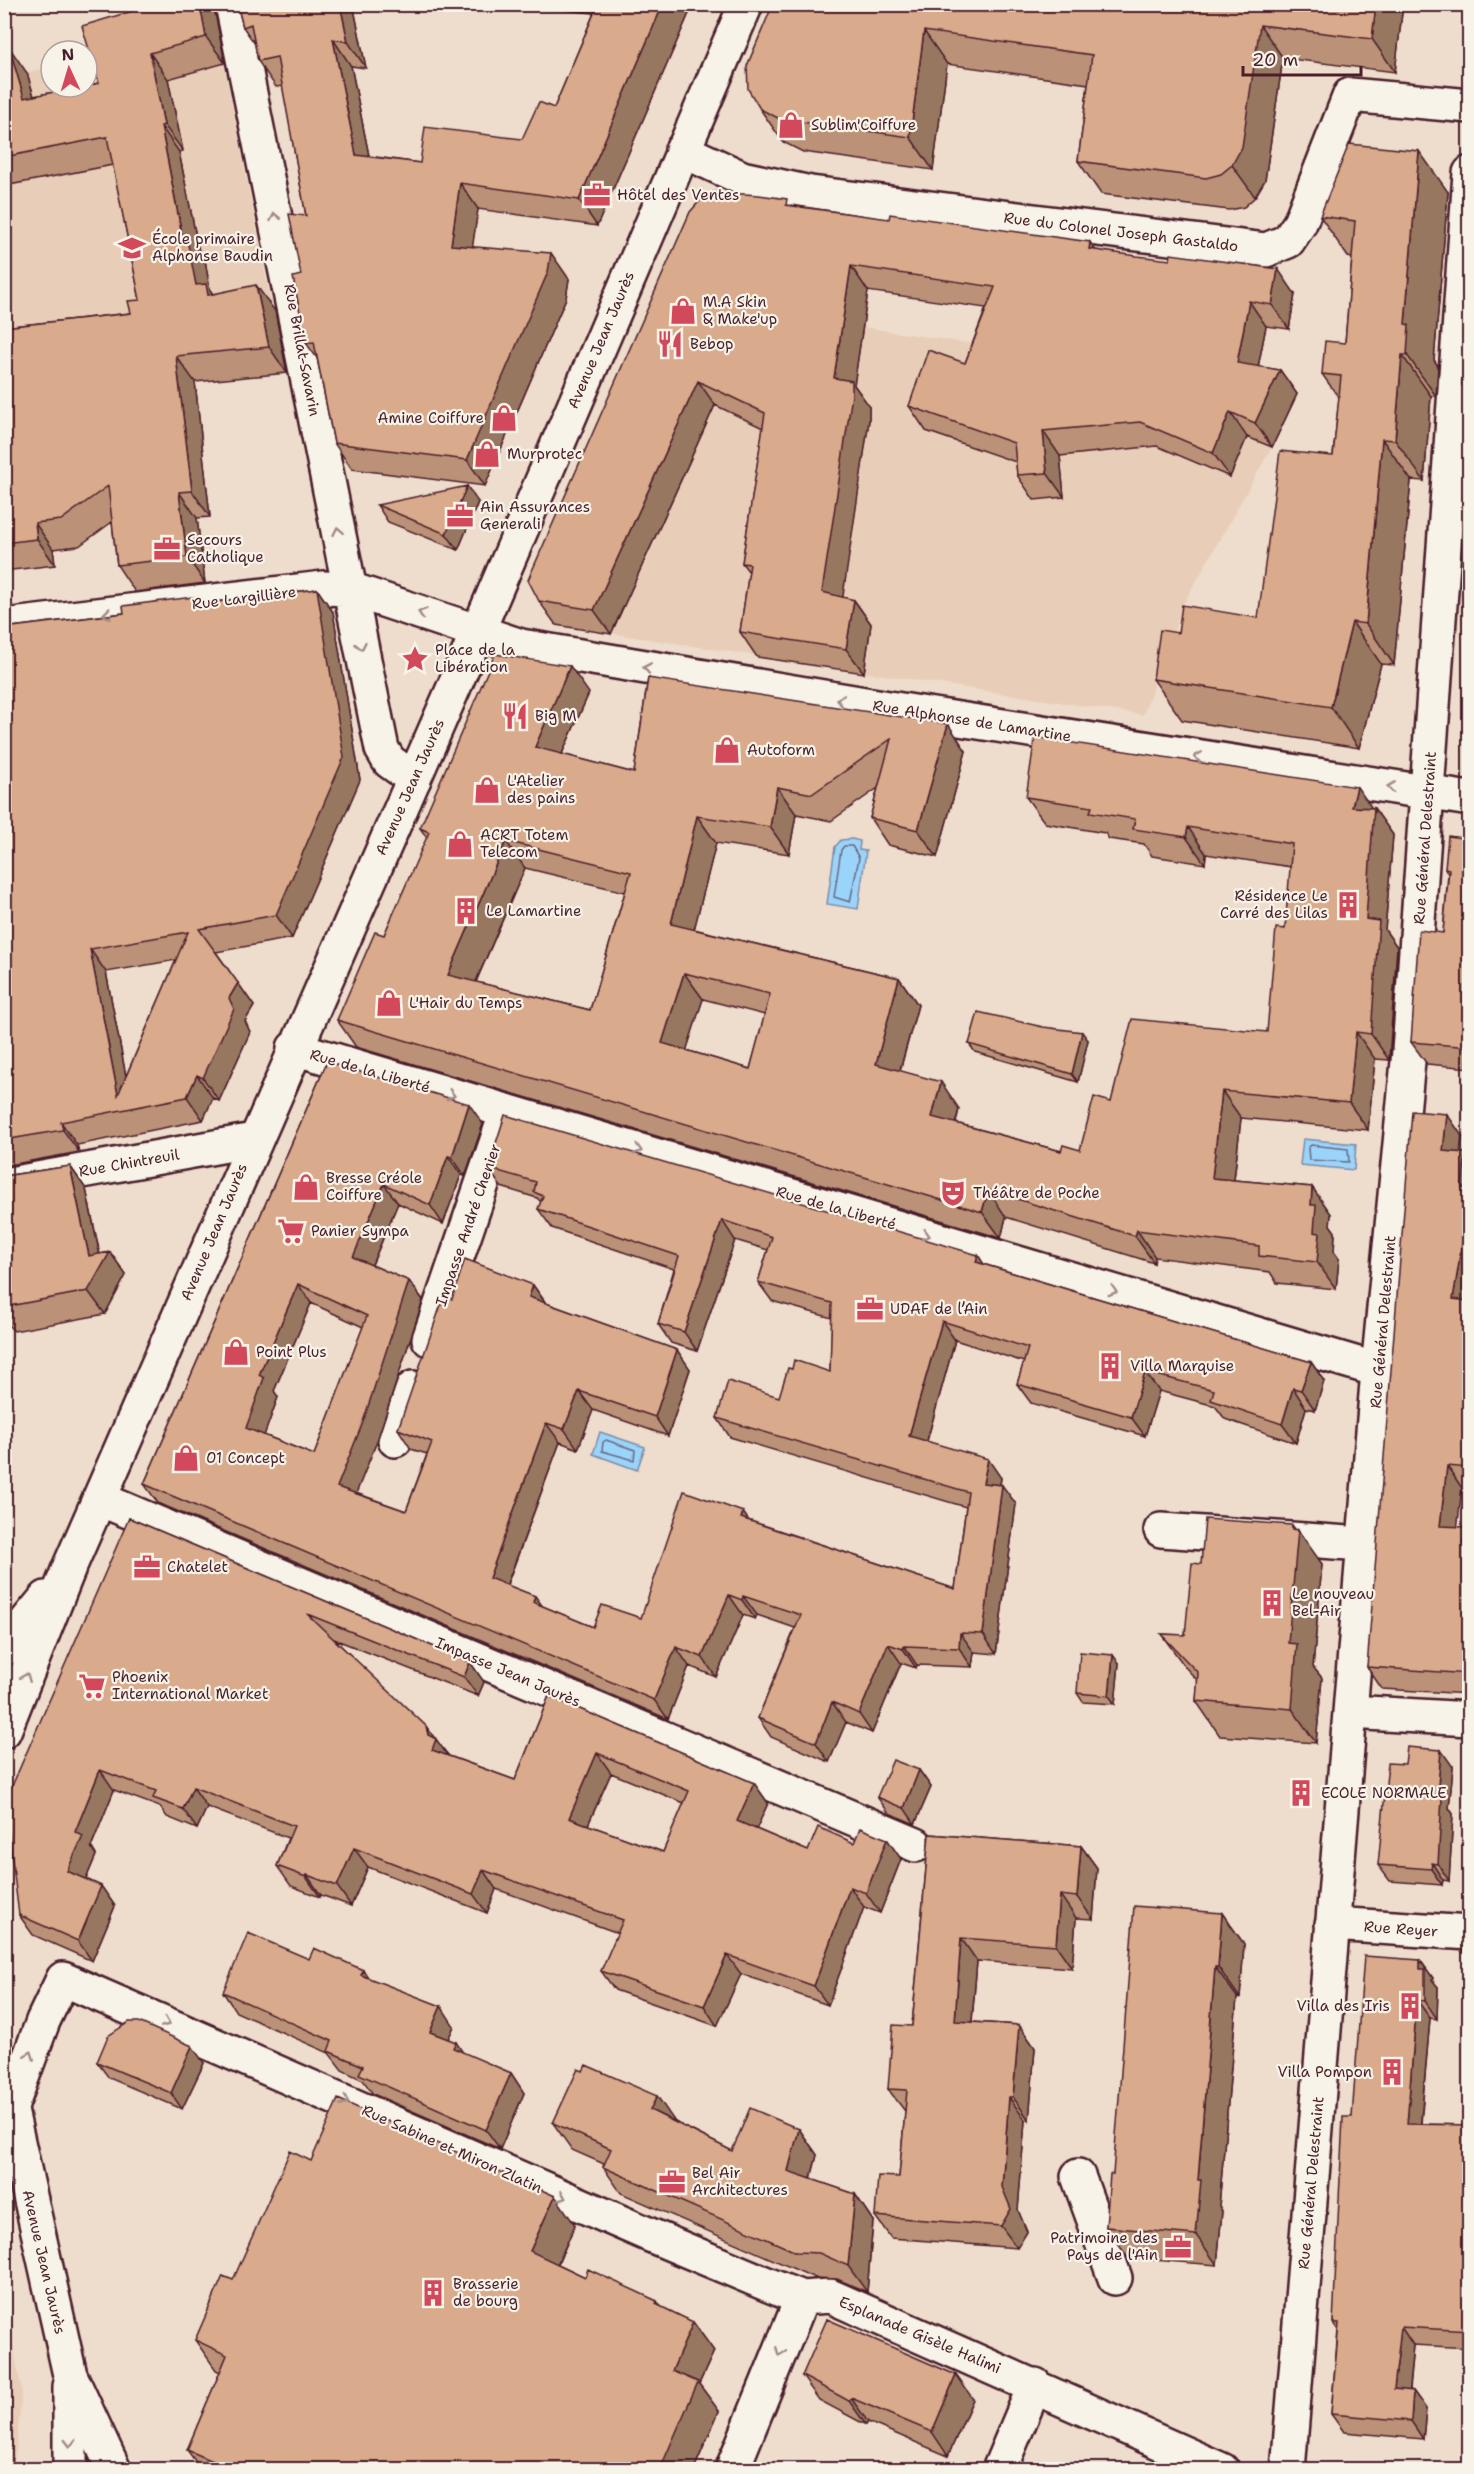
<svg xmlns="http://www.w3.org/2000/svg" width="1474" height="2474" font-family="'Shantell Sans',sans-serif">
<rect width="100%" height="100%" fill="#edc"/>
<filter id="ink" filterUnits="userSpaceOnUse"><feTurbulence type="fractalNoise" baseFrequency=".0167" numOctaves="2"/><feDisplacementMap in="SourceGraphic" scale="12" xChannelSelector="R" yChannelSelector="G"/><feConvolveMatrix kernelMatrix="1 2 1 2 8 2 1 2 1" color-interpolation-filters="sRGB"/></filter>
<g filter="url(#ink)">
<path fill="#e8ceb8" d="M215,19l70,354 -280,29v-323l46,-13v21h36v-31z
M862,327l435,67 -25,53 -87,154 -42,114 -587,-90 -10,-20 110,-254z
M4,2301l18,90 -6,61 -5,18 -7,-1z"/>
<path fill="#9bd4fb" stroke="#7b8ca8" stroke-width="1.5" d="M852,839l8,2 -1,9 7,1 -8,58 -31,-5 8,-57 6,-7z
M1303,1139l53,5 -2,26 -54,-5z
M600,1432l45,15 -8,23 -44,-16z"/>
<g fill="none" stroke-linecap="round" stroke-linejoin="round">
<path stroke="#6a677e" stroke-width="1.5" d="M844,846h8l7,12 -9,44 -16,-5 7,-47z
M1311,1145l37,4 1,13 -40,-2 -1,-12z
M606,1440l29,10 -1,10 -32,-9 1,-9z"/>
<defs>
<path id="minor" d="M232,4l150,745 7,12 25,18
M682,150l60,28 69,15 455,57 22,-9 12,-18 50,-128 120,11
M4,626l319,-38 27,1 171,57 374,63 575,90
M294,1048l1084,322
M4,1185l250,-45
M429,1339l78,-228
M395,1440l18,-52
M100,1499l816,346
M1161,1530l202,14
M1350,1712l120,7
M1332,1924l138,9
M10,2110l33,-89 20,-42 587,256 131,55 21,8 28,-2 392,174
M1078,2176l37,102
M732,2470l70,-172
M999,2470l36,-85
M1288,2470l90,-1100 31,-319 61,-878"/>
<path id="major" d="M4,1649l42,-51
M4,1731l65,-163 385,-881 292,-683
M4,2079l66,296 44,95
M70,2386v84"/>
</defs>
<use href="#minor" stroke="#4a1f2b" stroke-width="38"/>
<use href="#major" stroke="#4a1f2b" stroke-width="38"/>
<use href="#minor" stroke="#f7f3e8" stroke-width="33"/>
<use href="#major" stroke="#f7f3e8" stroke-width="33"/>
</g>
<path fill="#bb9278" stroke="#4a1f2b" stroke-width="1.5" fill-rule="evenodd" d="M156,4h58v4l11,55 -57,16 15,72 -4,1 20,100 6,8 5,30 3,4 62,17 12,62 -92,9 15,135 -13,1 8,65 -70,9 -18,-27 -5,-43 -33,24 -26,3 2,16 -51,6v-244l127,-14 9,-13 -27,-135 -109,21v-138l23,25 7,23 65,-13z
M237,4h116l13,64 -15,-2 18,90 51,7 102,-24 32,-31 40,-95 -93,-9h192l-96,222 -119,-17 -6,38 97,32 -3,19 -81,188 -133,-17 -18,-26 -17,-85 -11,-15 -5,-68 5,-59 -23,-130 -7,1 -18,-26 -3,-17 -12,-17z
M773,4l239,3 391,-3 -8,68 -112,-14 -18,122 -10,17 -11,10 -15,3 -128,-16 -23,-33 10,-77 -141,-20 -14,106 -130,-18 -20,-10 -23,-33z
M1448,192l-14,168 4,6 -2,30h-5l-7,85 -13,-1 -17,185 -13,-1 -22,84 -177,-28 -29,-41 25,-46 80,-15 75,-162 6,-58 -17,-24 23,-31 7,-85 -4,-1 -28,-41z
M791,205l304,45 200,44 -6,35 -23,-3 -8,41 22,3 17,24 -25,53 -25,-10 -17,40 -73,-31 -97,10 4,41 -30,3 -17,-25 -1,-13 -90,-31 -17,-25 56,-43 21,-55 -118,-17 -14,94 15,21v14l-27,177 12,3 17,24 -7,49 -107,-16 -17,-25 9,-60 -7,-9 21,-135 -48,-23 -104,229 -55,-9 -17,-24z
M1470,353v43l-8,-11z
M478,502l-20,48 -70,-28 -11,-17z
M317,589l16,23 27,168 -68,158 -76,14 38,54 -9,15 5,11 -31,69 -6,-3 -10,22 -126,25 2,7 -75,14v-538zM176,960l-50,116 -20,-104z
M648,678l318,73 -29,106 -49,-12 -18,-27 8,-30 -47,33 -35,-7 -7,40 -73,-11 -22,86 205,49 19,27 -18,66 59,38 -3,14 105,28 19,-1 31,-48 156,-70 18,-103 6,-62 -85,-13 -1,10 -53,-8 -8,-12 -35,-5 -4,-6 -60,-10 -19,-26 348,11 19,27 -8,95 12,17 -8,113 -14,-1 -7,71 -127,-12 -7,62 78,7 19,27 -1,11 5,7 -1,20 5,7 -3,30 -59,-6 -7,-11 -115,-15 -1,6 -148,-46 -5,21 -645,-191 -19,-27 47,-85 43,-97 -7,-10 169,-135 -27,61 72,19zM525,868l100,24 -35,118 -114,-28zM703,999l62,16 -15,54 -64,-19z
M1470,839v229l-43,-4 -16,-22 32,-109 5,-59 -3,-6z
M1088,1040l-10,42 -103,-30 -6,-8z
M327,1062l156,62 -18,52 -4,-1 -18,49 -45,-21 -26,62 37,16 14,19 -46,141 -21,52 50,18 21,-57 -16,-5 -13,-20 54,-130 81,-14 13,18 131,47 13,19 -22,67 -75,-26 -15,39 -18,-7 -53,143 28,11 7,10 51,21 48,-9 107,-98 207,69 11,-82 -236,-70 -13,-19 62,-21 51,-25 2,-54 -60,-17 -14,-19 10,-32 -33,-10 -38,111 -26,-8 -13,-19 16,-55 -122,-41 -14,-19 3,-7 -4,-4 -36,-11 -13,-19 490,87 5,9 328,98 13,19 -9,29 -9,-2 -10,35 -71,-24 -10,-13 -56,-15 -14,45 -114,-33 -14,-19 7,-22 -69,-22 -28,101 74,37 -1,7 16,19 -20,150 -22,-2 -2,15 -55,-2 -1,3 -15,-5 -29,70 -26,-11 -17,40 -58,-25 -13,-19 37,-90 -38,-13 -2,4 -12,-4 -27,62 -27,-11 -21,53 -510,-216 -14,-19zM311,1303l52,24 -49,128 -50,-20 14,-38 -4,-6z
M1462,1136l-2,17h5l5,6v330l-8,-1 -5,39h8l5,7v160l-88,-5 -15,-22z
M70,1166l16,23 14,65 10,-2 16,23 -21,39 -91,17 -10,-10v-145z
M129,1518l341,144 14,20 -6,14 -144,-57 100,99 15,18 66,24 34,-84 205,87 14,20 -12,26 52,22 46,-8 33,-4 14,20 -21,54 -16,-6 -36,98 -87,-31 -24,52 -102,-36 -14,-19 17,-38 -122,-44 -9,24 -119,-46 -17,39 -30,-11 -1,2 -29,-11 -14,-20 11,-28 -81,-31 -10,22 -30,-12 -7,-10 -46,-17 -23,57 5,8 -10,24 15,7 14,20 -23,55 -59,-26 -14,-20zM611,1773l73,30 -21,49 -75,-27z
M1295,1530l27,34 -9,103 9,11 -6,65 -96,-7 -24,-35 2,-20 -12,-13 -25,-34 24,1 16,-71z
M1119,1663l-4,41 -32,-2 -6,-9z
M1453,1767l-4,41 4,6 -4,67 -6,-1 -1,5 -52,-4 -12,-16z
M919,1770l12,17 -16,37 -26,-11 -12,-16z
M929,1834l152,12 16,22 -4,51 -17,-1 -4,50 -95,-7 -5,61 47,3 16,23 -6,72h-4l-7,90 9,22 -10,16 -126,-10 -16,-22 24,-39 6,-66 -17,-22 24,-63z
M1222,1913l22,31 -4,54 -3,-1 -18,209 3,5 -5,54 -89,-7 -22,-31 7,-53z
M309,1959l54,11 5,8 86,48 -6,13 15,14 48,20 13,20 -24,56 -127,-55 -10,-14 -21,-10 -13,-17 -93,-41 -13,-20z
M1420,1960l13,18 -1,2 6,7 -1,32 -7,-1 -9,106 49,1v223l-57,-3 -4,45 4,1 13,18 -3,30 -79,-7 -13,-18 7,-84 -5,-7 19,-206z
M97,2062l107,1 -22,46 -73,-31z
M675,2122l57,29 67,-22 18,26 -6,24 44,15 18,27 -6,71 -30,-13 -22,-1 -194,-85 -18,-26 1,-3 -32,-14 -19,-27z
M311,2161l264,64 -17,39 27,13 72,24 4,6 32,15 21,29 -15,33 20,27 -25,58h-493l-14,-19 33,-78 -4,-2 -21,-30 38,-60z
M802,2376l171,23 -25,57 -80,-34 -2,3 -47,-25z"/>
<path fill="#987761" stroke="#4a1f2b" stroke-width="1.5" d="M200,4h14v4l11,55 -19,-26z
M340,4h13l13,64 -18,-26z
M663,4h30l-96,222 -18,-26z
M1376,4h27l-8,68 -23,-33z
M1260,25l23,33 -18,122 -10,17 -23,-32z
M924,31l23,33 -14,106 -23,-33z
M333,39l18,27 23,115 -18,-26z
M9,47l18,26 15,51 -18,-26z
M150,53l18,26 15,72 -19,-26z
M161,126l18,26 20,100 6,8 5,30 14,20 -28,-25 -14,-50z
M1419,151l29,41 -14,168 4,6 -2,30 -29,-41 -2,-31z
M460,183l18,26 -9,62 -18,-26z
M1090,242l17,25 -18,-18z
M551,253l18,26 -3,19 -81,188 -18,-26z
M851,266l17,25 -14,94 15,21v14l-29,196 -18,-24 12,-214z
M1278,269l17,25 -6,35 -17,-24z
M256,285l19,26 12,62 -18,-26z
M1249,301l17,25 -12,62 -17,-25z
M1402,355l29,41 -7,85 -29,-41z
M176,356l19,26 15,135 -18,-26z
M1280,370l17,24 -25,53 -17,-24z
M698,381l17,24 -104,229 -17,-24z
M1230,412l17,25 -17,40 -17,-24z
M1043,431l17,25 4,41 -17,-24z
M1382,439l29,41 -17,185 -28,-41z
M467,486l11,16 -20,48 -12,-16z
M179,492l18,26 8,65 -18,-26z
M35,523l18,26 2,16 -18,-26z
M317,589l16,23 27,168 -68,158 -16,-23z
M854,600l17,24 -7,49 -18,-24z
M1352,622l29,42 -22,84 -28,-41z
M570,666l19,27 -36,81 -18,-27z
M948,724l18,27 -29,106 -19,-27z
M777,787l19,27 -7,40 -19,-27z
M1357,787l17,24v-3l19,27 -8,95 12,17 -8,113 -18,-26 -5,-115 -14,-112z
M697,816l19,27 -27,107 -18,-26z
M1188,827l18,27 -1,10 -19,-27z
M506,841l19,27 -58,134 -19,-27z
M90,949l16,23 26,136 -14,-13z
M684,973l19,26 -23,71 -18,-27z
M899,978l19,27 -24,86 -18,-27z
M238,983l16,23 -9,15 5,11 -31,69 -16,-23 26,-80z
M1082,1032l6,8 -10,42 -6,-8z
M1356,1032l19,27 -7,71 -19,-27z
M197,1075l16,23 -10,22 -16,-23z
M941,1082l18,27 -9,34 -18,-26z
M1222,1091l19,27 -10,87 -19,-27z
M469,1104l14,20 -18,52 -13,-19z
M1447,1114l15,22 -4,37 -15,-22z
M61,1122l16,23 2,7 -16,-22z
M1465,1153l5,6v40l-8,-11z
M448,1156l13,19 -18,49 -13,-19z
M70,1166l16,23 16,77 8,-14 16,23 -21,39 -17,-23 1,-35z
M384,1184l14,19 -31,73 -14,-19z
M1312,1187l19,27 -1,11 5,7 -1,20 5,7 -3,30 -19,-27 -6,-57z
M988,1190l18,27 -5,21 -19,-26z
M722,1220l13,20 -38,111 -13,-19z
M1465,1226l5,7v81l-17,-15z
M1137,1230l18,27 -1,6 -19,-27z
M978,1255l13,20 -15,-13z
M409,1281l14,19 -46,141 -26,65 -14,-19z
M298,1284l13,19 -37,88 4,6 -18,50 -14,-19 13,-53z
M533,1285l13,19 -17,-7z
M942,1321l13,19 -32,115 -14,-19z
M677,1350l13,19 -22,67 -13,-19z
M1311,1362l13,19 -9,29 -14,-20z
M1145,1372l14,19 -14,45 -14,-19z
M1293,1388l13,20 -10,35 -14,-19z
M579,1391l14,19 -15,39 -14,-20z
M546,1423l14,19 -58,155 -13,-19z
M988,1459l13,19 -4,24 -14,-19z
M1447,1466l15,22 -7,60 -15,-22z
M1002,1485l14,19 -20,150 -13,-20z
M743,1512l13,19 -15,-13z
M1292,1525l6,8v-3l24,34 -9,103 9,11 -6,65 -24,-34 -4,-66z
M1465,1527l5,7v19l-7,-9z
M729,1595l14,20 -27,62 -14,-20z
M535,1596l14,19 -16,-13z
M743,1596l14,19 -2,4 -13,-19z
M960,1633l14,19 -2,15 -13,-19z
M888,1644l13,19 -29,70 -13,-19z
M904,1646l13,19 -1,3 -13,-19z
M676,1647l13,19 -21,53 -14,-19z
M1113,1655l6,8 -4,41 -6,-8z
M470,1662l14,20 -6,14 -14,-19z
M832,1702l14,20 -17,40 -13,-19z
M426,1726l10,14v-1l14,20 -18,-9z
M1441,1750l12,17 -4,41 4,6 -4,67 -11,-17 -1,-67z
M597,1753l14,20 -29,65 -13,-20z
M100,1770l14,20 -23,57 5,8 -15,36 -14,-20 8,-39z
M919,1770l12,17 -16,37 -11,-16z
M754,1783l14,20 -17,38 -14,-20z
M193,1787l14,20 -10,22 -14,-20z
M887,1839l14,20 -21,54 -14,-20z
M1081,1846l16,22 -4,51 -16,-22z
M354,1848l14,19 -17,39 -14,-20z
M1432,1863l11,17 -1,5 -11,-16z
M483,1870l13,19 -9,24 -14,-19z
M307,1875l14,20 -1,2 -14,-20z
M101,1886l14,20 -23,55 -14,-20z
M850,1887l14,20 -36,98 -14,-19z
M1060,1895l16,23 -4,50 -16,-23z
M1222,1913l22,31 -4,54 -22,-31z
M961,1938l16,23 -7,82 -15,-22z
M727,1955l14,19 -24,52 -13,-20z
M1420,1960l13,18 -1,2 6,7 -1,32 -12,-18 -5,-32z
M1215,1967l22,30 -18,209 3,5 -5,54 -21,-30 2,-55z
M363,1970l13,19 -15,-14z
M1417,2000l13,18 -11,124 -12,-18z
M441,2006l13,20 -11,25 -13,-19z
M1019,2025l16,23 -6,72 -16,-23z
M456,2042l13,20 -16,-14z
M192,2046l12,17 -22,46 -11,-16z
M511,2073l13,20 -24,56 -14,-19z
M657,2096l18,26 -25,-12z
M1009,2097l16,23 -7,90 9,22 -10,16 -16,-22 1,-39z
M799,2129l18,26 -11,42 -18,-26z
M855,2194l18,27 -6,71 -19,-26z
M555,2196l20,29 -25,55 -20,-29z
M693,2322l21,29 -15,33 20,27 -25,58h-34l12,-98z
M1401,2327l12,18 -6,62 -13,-18z
M956,2375l17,24 -25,57 -16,-24z
M1413,2391l13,18 -3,30 -12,-18z
M851,2398l17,24 -2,3 -17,-24z"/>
<path fill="#d9aa8b" stroke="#4a1f2b" stroke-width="1.5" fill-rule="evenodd" d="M156,4h44l6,33 -56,16 14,72 -3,1 21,109 4,-1 10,51 10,-1 2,11 48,-10 13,62 -93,9 16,135 -13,1 8,65 -70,8 -9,-79 -47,34 -26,3 2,16 -33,4v-216l127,-14 -3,-12 12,-1 -33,-163 -103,20v-109l5,-1 15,51 56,-11h7v-1l12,-3 -17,-57z
M237,4h103l8,38 -15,-3 23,116 64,8 5,-36 97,12 17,-37 15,6 44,-104h65l-84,196 -119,-17 -9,62 100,8 -3,19 -81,188 -133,-17 -20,-101 -8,1 -13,-66 8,-2 -12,-61 17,2 -29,-159 -19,4 -7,-37 -8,3z
M773,4h225l14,3v-3h364l-4,35 -112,-14 -18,122 -10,18 -11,9 -15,4 -128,-17 14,-106 -168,-24 -14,106 -130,-18 -20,-10 -12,-20 -1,-23z
M1349,144l70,7 -14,173 4,1 -2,30h-5l-7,85 -13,-1 -16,185 -14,-2 -21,85 -178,-28 7,-49 18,3 4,-28 76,13 22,-167 53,5 8,-80 -19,-2 3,-33 20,2 10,-122 -35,-5z
M714,192l45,3 28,4 -1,6 103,14 1,-5 200,28 -1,7 48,7 33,4 1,-6 107,15 -6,36 -23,-4 -12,62 43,7 -25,53 -25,-11 -17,41 -73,-31 -97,9 4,42 -30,2 -3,-32 -105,-37 19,-56 37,13 30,-76 -144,-21 -17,112 18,3v14l-30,197 32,8 -8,49 -106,-17 10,-68 -8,-1 23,-150 -67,-32 -104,229 -55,-9 -11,-21 162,-368 14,-16z
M1464,353h6v33l-8,-1z
M467,486l-21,48 -69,-29z
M317,589l27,168 -68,158 -77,14 39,54 -9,15 5,11 -31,69 -6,-3 -10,22 -126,25 2,8 -59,10v-512l120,-15 -1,-7 70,-9 1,8zM188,932l-70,163 -28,-146z
M495,654l75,12 -35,81 99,26 14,-95 300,46 -30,106 -48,-12 21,-79 -79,55 -35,-7 -7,40 -73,-11 -26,108 228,54 -23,86 65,18 -9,35 129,34 2,-6 17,5 14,-53 17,5 21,-83 135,13 9,-104 9,1 7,-85 -104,-17 -2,10 -53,-8 2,-10 -45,-7 2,-5 -66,-10 9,-60 322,50 -5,20 22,1 -8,111 13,2 -8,113 -15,-2 -7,71 -127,-12 -10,87 100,9 -1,18h5l-2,27 6,1 -3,29 -58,-6v-10l-122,-16 -2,6 -147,-46 -6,22 -645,-192 38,-88 9,3 45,-103 -9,-4zM506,841l125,31 -41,138 -142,-35zM684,973l86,21 -20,75 -88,-26z
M1448,836l22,3v208l-59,-5 8,-112 24,3 6,-64 -4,-1z
M978,1012l65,15 39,5 -10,42 -103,-30z
M327,1062l142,42 -17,53 -4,-1 -18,49 -46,-21 -31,73 56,24 -46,141 -26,65 69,24 26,-69 -34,-13 46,-133 8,3 13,-40 68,26 -4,12 148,53 -22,67 -76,-26 -15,38 -18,-6 -57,155 46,18 -2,6 60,25 9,-22 39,13 43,-127 59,21 -2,6 214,71 13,-97 -251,-74 11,-37 51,16 9,-29 4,1 2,-9 36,12 2,-69 -74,-21 14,-45 -50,-17 -38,112 -26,-8 21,-68 -141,-47 5,-13 -9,-4 2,-10 -48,-14 17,-53 473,140 -2,7 335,100 -10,28 -8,-2 -11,36 -71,-24 3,-10 -69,-18 -14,45 -114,-33 11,-36 -86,-27 -33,115 79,23 -5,24 19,2 -19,149 -23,-1 -1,15 -55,-2 -1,3 -15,-5 -29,70 -27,-12 -16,41 -58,-25 43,-103 -58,-19 -1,4 -13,-5 -27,62 -26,-10 -22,53 -510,-216zM298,1284l69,32 -53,139 -68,-27 18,-50 -5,-3z
M1412,1111l35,3 -4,37 22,2 -3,35 8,1v37h-5l-12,73 17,2v167l-23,-2 -7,60 25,1 -2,17h7v130l-103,-7z
M70,1166l19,90 21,-4 -22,39 -84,16v-131z
M129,1518l341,144 -6,15 -157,-63 119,112 2,9 8,4 -4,11 83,30 34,-84 205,87 -17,38 71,30 10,-24 36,16 6,-15 27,11 -21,54 -16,-6 -36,99 -87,-31 -23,51 -103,-35 22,-51 -140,-50 -10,24 -119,-46 -17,38 -30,-11 -1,2 -29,-11 17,-40 -101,-39 -10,22 -30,-11 3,-7 -56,-21 -25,62 8,4 -16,35 34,15 -23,55 -59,-26 -14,-113zM597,1753l92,38 -26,61 -94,-34z
M1205,1519l87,6v4l6,1 -10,113 9,1 -5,65 -96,-8 2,-28 -37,-39 24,1 7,-72 9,1z
M1080,1652l33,3 -4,41 -32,-3z
M1407,1747l34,3 -4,47 5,1 -4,66 -6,-1 -1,6 -53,-4 10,-102 17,1z
M893,1760l26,10 -15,38 -27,-11z
M929,1834l152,12 -4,51 -17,-2 -4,50 -95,-7 -6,83 64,4 -6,72h-4l-7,90 9,22 -10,17 -126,-10 3,-40 21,1 8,-87 -19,-1 5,-64 19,1z
M1134,1906l88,7 -4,54h-3l-17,213h3l-5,55 -90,-8 4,-53h3z
M248,1933l61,26 5,-11 49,22 -2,5 80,31 -11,26 26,10 -3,6 58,25 -25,57 -127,-56 4,-8 -35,-15 4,-10 -109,-49z
M1364,1956l56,4v9h5v32l-8,-1 -10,124 63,1v206l-69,-4 -7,62 19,2 -2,30 -80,-7 8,-91h-6l10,-206h9z
M129,2022h10l53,24 -21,47 -74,-31 11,-26z
M586,2065l71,31 -7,14 82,41 18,-43 49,21 -11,42 67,23 -7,72 -29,-13 -23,-1 -193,-85 8,-18 -58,-26 25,-54 5,2z
M338,2099l217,97 -25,55 55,26 3,-8 69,32 -1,3 37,18 -21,49 26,11 -38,87h-428l-45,-19 40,-95 -32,-15 28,-64 10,4 57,-129 21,10z
M827,2319l129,56 -24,57 -81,-34 -2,3 -47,-25z"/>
<defs><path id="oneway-chevron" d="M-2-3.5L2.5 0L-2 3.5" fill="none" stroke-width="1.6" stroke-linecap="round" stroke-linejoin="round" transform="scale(1.5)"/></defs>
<g stroke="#a0898a">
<use href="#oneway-chevron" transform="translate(275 217) rotate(-101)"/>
<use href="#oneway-chevron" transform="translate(338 531) rotate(-101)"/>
<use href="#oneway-chevron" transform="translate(422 613) rotate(-162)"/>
<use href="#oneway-chevron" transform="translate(107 614) rotate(173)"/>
<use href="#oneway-chevron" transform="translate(361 646) rotate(79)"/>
<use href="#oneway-chevron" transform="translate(647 668) rotate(-170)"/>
<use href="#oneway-chevron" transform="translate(840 700) rotate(-170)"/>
<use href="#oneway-chevron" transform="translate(1198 757) rotate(-171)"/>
<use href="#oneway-chevron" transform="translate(1391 787) rotate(-171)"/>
<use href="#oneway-chevron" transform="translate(451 1095) rotate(16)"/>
<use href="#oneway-chevron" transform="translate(638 1150) rotate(17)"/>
<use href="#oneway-chevron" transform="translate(926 1235) rotate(17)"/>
<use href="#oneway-chevron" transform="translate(1113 1291) rotate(17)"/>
<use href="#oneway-chevron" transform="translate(26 1677) rotate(-68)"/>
<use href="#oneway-chevron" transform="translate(166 2023) rotate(23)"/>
<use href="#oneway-chevron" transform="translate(30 2055) rotate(-69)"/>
<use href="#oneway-chevron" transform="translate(345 2101) rotate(24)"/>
<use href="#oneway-chevron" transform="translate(562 2197) rotate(24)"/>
<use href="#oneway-chevron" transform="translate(780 2352) rotate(112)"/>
<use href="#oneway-chevron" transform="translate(70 2443) rotate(90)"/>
</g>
</g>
<defs>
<symbol id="shop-bare" viewBox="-9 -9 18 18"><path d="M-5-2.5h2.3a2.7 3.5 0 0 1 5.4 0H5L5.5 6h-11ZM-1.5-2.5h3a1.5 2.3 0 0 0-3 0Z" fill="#d1495b" stroke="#f7f3e8" stroke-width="2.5" paint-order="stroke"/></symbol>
<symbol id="office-bare" viewBox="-9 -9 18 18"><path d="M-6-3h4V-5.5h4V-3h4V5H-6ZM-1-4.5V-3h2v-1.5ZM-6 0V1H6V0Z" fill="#d1495b" stroke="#f7f3e8" stroke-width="2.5" paint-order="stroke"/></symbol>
<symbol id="school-bare" viewBox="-9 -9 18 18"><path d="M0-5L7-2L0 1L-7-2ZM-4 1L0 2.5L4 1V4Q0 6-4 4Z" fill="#d1495b" stroke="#f7f3e8" stroke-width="2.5" paint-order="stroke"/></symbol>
<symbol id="restaurant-bare" viewBox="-9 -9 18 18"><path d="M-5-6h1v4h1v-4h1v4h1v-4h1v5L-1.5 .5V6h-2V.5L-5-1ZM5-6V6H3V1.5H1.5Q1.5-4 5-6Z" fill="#d1495b" stroke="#f7f3e8" stroke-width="2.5" paint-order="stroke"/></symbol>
<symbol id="sight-bare" viewBox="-9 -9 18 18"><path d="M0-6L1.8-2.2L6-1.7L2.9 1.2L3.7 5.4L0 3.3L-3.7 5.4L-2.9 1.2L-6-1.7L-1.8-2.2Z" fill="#d1495b" stroke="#f7f3e8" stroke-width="2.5" paint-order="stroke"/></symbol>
<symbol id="building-bare" viewBox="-9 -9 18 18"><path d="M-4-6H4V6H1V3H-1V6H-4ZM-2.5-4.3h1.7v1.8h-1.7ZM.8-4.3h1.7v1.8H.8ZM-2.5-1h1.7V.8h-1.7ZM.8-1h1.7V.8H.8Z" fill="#d1495b" stroke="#f7f3e8" stroke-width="2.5" paint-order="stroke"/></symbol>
<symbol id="theatre-bare" viewBox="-9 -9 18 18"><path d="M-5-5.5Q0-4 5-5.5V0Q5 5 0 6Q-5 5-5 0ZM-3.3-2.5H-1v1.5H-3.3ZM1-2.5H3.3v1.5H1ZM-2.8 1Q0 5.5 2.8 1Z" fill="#d1495b" stroke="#f7f3e8" stroke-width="2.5" paint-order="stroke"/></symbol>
<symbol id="supermarket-bare" viewBox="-9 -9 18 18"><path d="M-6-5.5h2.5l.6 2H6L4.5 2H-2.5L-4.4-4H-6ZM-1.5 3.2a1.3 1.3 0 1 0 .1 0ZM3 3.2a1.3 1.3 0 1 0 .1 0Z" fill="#d1495b" stroke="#f7f3e8" stroke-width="2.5" paint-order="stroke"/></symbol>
</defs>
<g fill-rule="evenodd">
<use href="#shop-bare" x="772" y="106" width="38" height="38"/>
<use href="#office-bare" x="578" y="176" width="38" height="38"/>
<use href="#school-bare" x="113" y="229" width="38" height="38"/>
<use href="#shop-bare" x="664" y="292" width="38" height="38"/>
<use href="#restaurant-bare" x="651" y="325" width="38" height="38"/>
<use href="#shop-bare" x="485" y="399" width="38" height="38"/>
<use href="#shop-bare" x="468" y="435" width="38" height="38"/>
<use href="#office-bare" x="441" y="497" width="38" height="38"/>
<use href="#office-bare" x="148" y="530" width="38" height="38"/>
<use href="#sight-bare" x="396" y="640" width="38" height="38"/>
<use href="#restaurant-bare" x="496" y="697" width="38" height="38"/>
<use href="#shop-bare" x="708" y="731" width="38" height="38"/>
<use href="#shop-bare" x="468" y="771" width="38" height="38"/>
<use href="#shop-bare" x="441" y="825" width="38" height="38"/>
<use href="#building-bare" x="1329" y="886" width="38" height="38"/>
<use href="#building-bare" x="447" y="892" width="38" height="38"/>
<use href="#shop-bare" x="370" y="984" width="38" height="38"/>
<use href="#shop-bare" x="287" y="1168" width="38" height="38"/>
<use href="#theatre-bare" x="934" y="1174" width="38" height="38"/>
<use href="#supermarket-bare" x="272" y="1212" width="38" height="38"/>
<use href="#office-bare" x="851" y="1290" width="38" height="38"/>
<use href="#shop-bare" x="217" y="1333" width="38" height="38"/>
<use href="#building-bare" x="1091" y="1347" width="38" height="38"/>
<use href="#shop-bare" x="167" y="1439" width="38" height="38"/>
<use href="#office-bare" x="128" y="1548" width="38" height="38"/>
<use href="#building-bare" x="1253" y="1584" width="38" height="38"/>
<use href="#supermarket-bare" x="73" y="1667" width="38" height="38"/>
<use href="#building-bare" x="1282" y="1774" width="38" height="38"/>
<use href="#building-bare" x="1391" y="1987" width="38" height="38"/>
<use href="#building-bare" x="1373" y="2053" width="38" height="38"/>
<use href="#office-bare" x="653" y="2163" width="38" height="38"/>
<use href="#office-bare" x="1159" y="2228" width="38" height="38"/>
<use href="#building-bare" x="414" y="2274" width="38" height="38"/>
</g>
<g text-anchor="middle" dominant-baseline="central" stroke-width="4.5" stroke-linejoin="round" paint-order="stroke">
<g font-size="15" fill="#4a1f2b" stroke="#f7f3e8" text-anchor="start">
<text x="811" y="125">Sublim'Coiffure</text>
<text x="617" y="195">Hôtel des Ventes</text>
<text x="152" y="239">École primaire<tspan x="152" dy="17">Alphonse Baudin</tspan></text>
<text x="703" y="302">M.A Skin<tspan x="703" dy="17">&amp; Make'up</tspan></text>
<text x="690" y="344">Bebop</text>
<text x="484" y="418" text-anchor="end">Amine Coiffure</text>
<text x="507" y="454">Murprotec</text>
<text x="480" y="507">Ain Assurances<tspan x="480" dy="17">Generali</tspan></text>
<text x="187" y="540">Secours<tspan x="187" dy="17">Catholique</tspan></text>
<text x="435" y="650">Place de la<tspan x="435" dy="17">Libération</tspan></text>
<text x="535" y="716">Big M</text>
<text x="747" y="750">Autoform</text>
<text x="507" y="781">L'Atelier<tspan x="507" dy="17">des pains</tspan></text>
<text x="480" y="835">ACRT Totem<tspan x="480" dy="17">Telecom</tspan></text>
<text x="1328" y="896" text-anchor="end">Résidence Le<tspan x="1328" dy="17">Carré des Lilas</tspan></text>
<text x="486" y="911">Le Lamartine</text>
<text x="409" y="1003">L'Hair du Temps</text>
<text x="326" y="1178">Bresse Créole<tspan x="326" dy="17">Coiffure</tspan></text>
<text x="973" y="1193">Théâtre de Poche</text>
<text x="311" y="1231">Panier Sympa</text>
<text x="890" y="1309">UDAF de l’Ain</text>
<text x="256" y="1352">Point Plus</text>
<text x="1130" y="1366">Villa Marquise</text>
<text x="206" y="1458">01 Concept</text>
<text x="167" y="1567">Chatelet</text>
<text x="1292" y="1594">Le nouveau<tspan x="1292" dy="17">Bel-Air</tspan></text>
<text x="112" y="1677">Phoenix<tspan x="112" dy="17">International Market</tspan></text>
<text x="1321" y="1793">ECOLE NORMALE</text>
<text x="1390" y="2006" text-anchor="end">Villa des Iris</text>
<text x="1372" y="2072" text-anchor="end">Villa Pompon</text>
<text x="692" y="2173">Bel Air<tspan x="692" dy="17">Architectures</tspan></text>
<text x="1158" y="2238" text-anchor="end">Patrimoine des<tspan x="1158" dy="17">Pays de l'Ain</tspan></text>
<text x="453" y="2284">Brasserie<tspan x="453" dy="17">de bourg</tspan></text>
</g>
<g font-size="15" fill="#4a1f2b" stroke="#f7f3e8">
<text transform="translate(1121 232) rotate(7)">Rue du Colonel Joseph Gastaldo</text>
<text transform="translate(601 340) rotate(-67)">Avenue Jean Jaurès</text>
<text transform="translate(302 350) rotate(79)">Rue Brillat-Savarin</text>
<text transform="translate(244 598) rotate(-7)">Rue Largillière</text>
<text transform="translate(972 721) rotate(9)">Rue Alphonse de Lamartine</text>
<text transform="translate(410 787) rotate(-66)">Avenue Jean Jaurès</text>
<text transform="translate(1425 838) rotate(-86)">Rue Général Delestraint</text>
<text transform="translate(370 1071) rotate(16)">Rue de la Liberté</text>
<text transform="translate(129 1163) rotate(-10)">Rue Chintreuil</text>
<text transform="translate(836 1208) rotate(16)">Rue de la Liberté</text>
<text transform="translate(468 1225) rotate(-71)">Impasse André Chenier</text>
<text transform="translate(214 1232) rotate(-67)">Avenue Jean Jaurès</text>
<text transform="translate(1383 1322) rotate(-85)">Rue Général Delestraint</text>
<text transform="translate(508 1672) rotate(23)">Impasse Jean Jaurès</text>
<text transform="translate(1401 1929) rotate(4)">Rue Reyer</text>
<text transform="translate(452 2149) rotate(24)">Rue Sabine et Miron Zlatin</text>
<text transform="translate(1311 2183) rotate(-85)">Rue Général Delestraint</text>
<text transform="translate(44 2262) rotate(77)">Avenue Jean Jaurès</text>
<text transform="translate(920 2335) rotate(23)">Esplanade Gisèle Halimi</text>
</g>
</g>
<rect width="1474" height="2474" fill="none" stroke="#f7f3e8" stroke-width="24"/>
<rect x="12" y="12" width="1450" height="2450" fill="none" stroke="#4a1f2b" stroke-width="2" filter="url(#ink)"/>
<g transform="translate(69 69) rotate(356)"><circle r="28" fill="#f7f3e8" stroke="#b29e9c" stroke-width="1.5"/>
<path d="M0-4.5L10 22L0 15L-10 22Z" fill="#d1495b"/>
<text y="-9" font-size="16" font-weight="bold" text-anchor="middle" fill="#4a1f2b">N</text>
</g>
<path d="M1243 66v9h118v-9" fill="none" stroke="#4a1f2b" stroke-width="3"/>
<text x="1252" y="66" font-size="18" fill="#4a1f2b" stroke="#f7f3e8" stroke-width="4.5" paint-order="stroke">20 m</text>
</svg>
